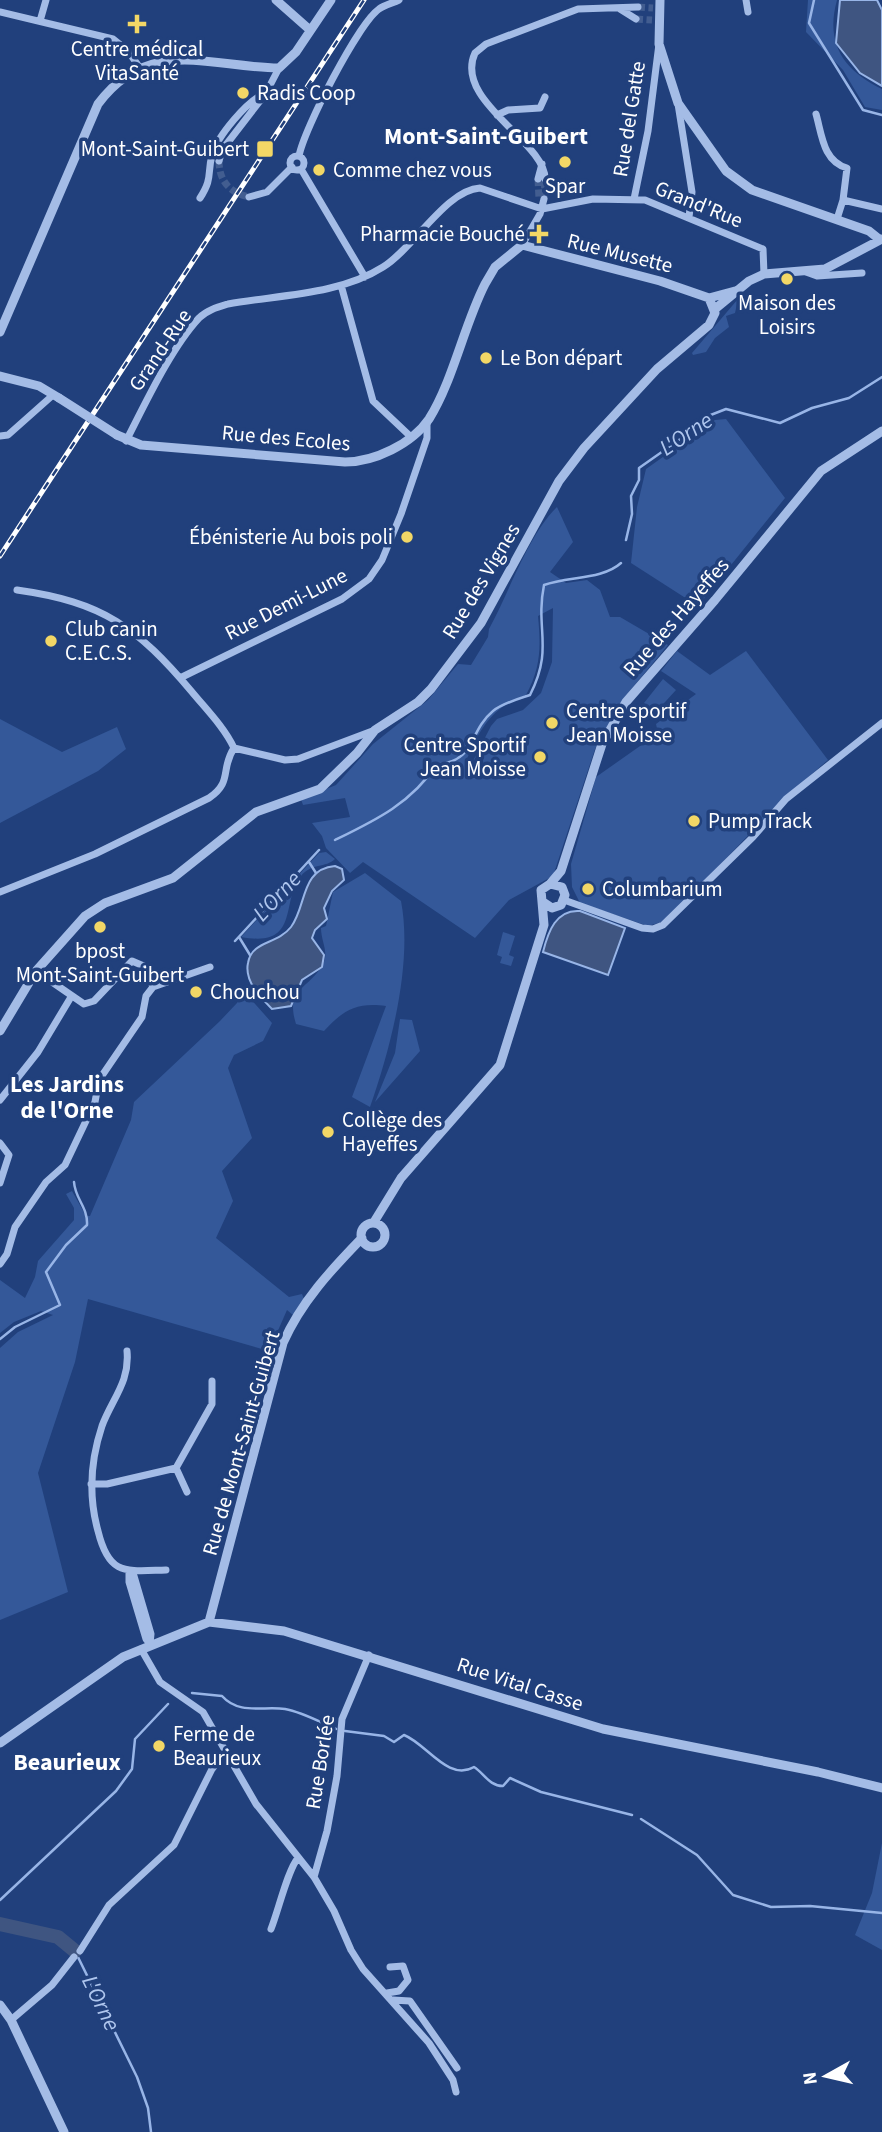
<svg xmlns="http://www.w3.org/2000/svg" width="882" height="2132" font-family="'Source Sans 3',sans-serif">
<rect width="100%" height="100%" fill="#21407c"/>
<path fill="#345899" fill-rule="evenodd" d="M808,0h29c-12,43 6,70 45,89v21l-17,-3 -22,-37 -37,-38z
M738,299l-3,14 -9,3 3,11 -14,11 -9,14 -13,3 -1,-2z
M726,419l59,79 -87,108 -67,-43 6,-56 9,-38 69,-49z
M557,507l16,35 -23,30 16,11 21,-3 13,10 10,27h10l48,28 -45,54 -28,50 -42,127 -44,24 -34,38 -112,-76 -13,11 -24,-25 -4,-12 -10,-13 38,-6 -5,-19 -42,7 -2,-6 35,-14 37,-41 55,-44 30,-36 13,1 17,-28 1,-8c20,-36 39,-94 68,-122zM553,608l-1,54 -11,31 -18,17 -26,9 -6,7 -18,35 -6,-2c12,-30 27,-54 59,-64 15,-28 15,-48 12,-79z
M677,651l33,24 36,-24 82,109c-59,49 -109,109 -166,162l-14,4 -68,-23 -8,-16 -1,-23 25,-87 54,-38 8,-6 -2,-9 40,-30 -35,-23z
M663,679l13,11 -21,23 -11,-10z
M0,719l62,33 55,-25 9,22 -28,22 -98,52z
M326,852l9,7c-9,9 -24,4 -34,17 -21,26 0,72 -60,61l78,-84z
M365,873l36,28c12,62 -10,146 -31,206l-18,-10 34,-91c-29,-4 -43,4 -62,25l-28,-7c-11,-35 11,-34 26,-58 8,-13 -1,-24 -1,-38l5,-2 7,-34z
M503,932l12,4 -6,19 5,2 -3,9 -11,-3 2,-6 -5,-2z
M241,988l31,35 -9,18 -29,14 -6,13 24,70 -30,33 11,30 -17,37 73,59 13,-3 2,5 -11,16 -6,-5 -18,41 -181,-52 -13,63 -37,111 30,119 -68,28v-272l18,-16 35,-17 -12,-4 -27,11 -14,11v-53l25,18 10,-21 3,-16 36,-41v-12l-8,-14 6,-3 14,25h4l41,-96 3,-18 86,-81 17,-18z
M400,1019l12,1 8,31 -45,51 20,-49z
M882,1843v107l-27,-15 17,-42z"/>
<path fill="#3f5581" stroke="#98b5e7" stroke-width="2" d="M840,0h37l5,10v76l-22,-13 -24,-30z
M335,866l7,3 2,11 -12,11 -8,17 3,11 -12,11 -3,8 12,17 -2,12 -20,13 -11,26 -19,3c-11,-11 -28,-28 -24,-46 4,-23 29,-18 43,-36 16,-21 9,-58 44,-61z
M580,911l45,17 -17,47 -65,-23c5,-20 13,-43 37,-41z"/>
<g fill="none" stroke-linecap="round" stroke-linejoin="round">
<path stroke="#98b5e7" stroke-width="2.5" d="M814,0l-5,23 54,87 19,5
M626,540l6,-26 -1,-18 8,-16v-12l47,-33 17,-17 23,-9 54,14 32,-15 37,-10 33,-21
M335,840c39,-19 77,-37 101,-75 42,-5 31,-32 57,-54 10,-8 25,-12 37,-16 24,-47 5,-65 14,-110 24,-9 58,-5 77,-22
M309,862l7,11
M239,937l11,18
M235,941l84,-91
M0,1339l15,-12 45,-22 -14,-33 20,-27 21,-20c1,-18 -12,-26 -13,-43
M192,1693l30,3c17,19 41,10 63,13 17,3 35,13 51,20
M345,1731l39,5 10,6 10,-7c23,9 44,47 70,32 10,6 15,19 29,19l7,-8 31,14 91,23
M641,1819l56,36 36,40 38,12 39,-1 72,7
M0,1900l116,-109 16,-22 3,-30 33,-35
M75,1951l62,126 11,31 3,24"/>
<path stroke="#3f5581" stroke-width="14" d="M0,1924l58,13 17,14"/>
<path stroke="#425d90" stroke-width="7" stroke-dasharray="7 3.5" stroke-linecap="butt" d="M638,7l15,1
M636,19l16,1
M219,161c0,20 11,32 30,36
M538,179l1,20
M544,199l1,-20"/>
<path stroke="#a4bce6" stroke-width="7" d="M746,0l2,12
M620,9l16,10
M0,12l113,27 15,12 12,17
M40,21l6,-21
M678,104l14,88 -3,25
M816,114c6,21 7,47 31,54l-4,32 -6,19
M497,115l11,-5 32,-2 5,-11
M290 163a7 7 0 1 1 14 0a7 7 0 1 1-14 0Z
M299,156c5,-27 59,-132 80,-147 5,-4 14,-6 20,-9
M219,161l3,-11 44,-57 13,-25
M301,169l64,108
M538,179l4,-15
M545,179c1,-37 -92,-78 -70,-126l11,-9 92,-35 60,-2
M249,197l18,-5 25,-25
M200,198c13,-20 7,-24 12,-43 5,-18 36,-56 54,-62
M634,199l14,-68 11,-87
M843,200l39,9
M522,245l18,-31 4,-15
M806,272l11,4 45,-3
M341,285l32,116 37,35
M0,436l8,-1 45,-40
M126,441c19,-37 45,-93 73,-123 8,-8 19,-11 29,-14 50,-9 111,-9 155,-37 31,-19 63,-77 97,-79l62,21 51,-10 52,1 118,49 1,25
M17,590c86,12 120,37 175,102 14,17 32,35 42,56
M180,678l162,-79 27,-20 13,-19 19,-46 26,-76v-16
M0,892l95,-38 114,-56c24,-16 11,-29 25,-50l51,12 13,-1 77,-29
M564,900l78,28 11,1 10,-4 90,-88 33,-38 96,-76
M153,987l57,-20
M0,1100l38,-48 33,-55
M0,1143l9,12 -9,28
M0,1264l7,-10 8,-27 31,-45 19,-17 30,-63 4,-22 43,-63 4,-21 7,-9 -7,-20 -14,-6 -38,40 -10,3 -48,-33
M127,1351c3,31 -15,48 -25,75 -12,36 -14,69 -4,105 11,45 27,40 68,39
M176,1468l11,24
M91,1484h16l69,-16 36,-64v-23
M129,1571l5,5 17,58 -1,10
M129,1571v11l17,57 4,5
M141,1649l19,33 43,30 53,92 58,73 20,34 17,39 12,19 66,74 24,37 3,12
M314,1877l13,-46 10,-55 5,-57 27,-64
M271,1929c7,-17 17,-60 27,-71
M80,1951l29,-46 65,-60 38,-76 13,-17
M387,1993l12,-2 9,-11 -5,-14 -13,1
M393,2000l17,1 47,67
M11,2020l41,-35 22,-28"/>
<path stroke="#a4bce6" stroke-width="9" d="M276,0l34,30
M660,0l-1,44 19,59 48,68 26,19 117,41 10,8
M709,298l26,-7
M715,309l34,-28 15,-7 61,-5 57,-30
M0,332l98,-228c51,-68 110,-37 181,-36l17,-16 35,-52
M0,376l39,10 20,12
M117,435l24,10 204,17c29,0 67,-18 84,-43 24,-38 35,-94 56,-135l10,-17 27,-22 138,36 49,17
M550,884l11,-13 41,-127 24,-42 89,-102 106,-129 61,-40
M0,1031l36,-60 49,-55 20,-13 68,-25 83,-66 64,-23 37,-36 18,-23 43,-28 13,-13 50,-66 78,-142 25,-33 73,-79 52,-44 6,-12 -6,-15
M374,1222l27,-44 99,-113 44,-140 -3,-35 9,-6 12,3 3,8 -4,10 -9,3 -9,-6
M361 1235a12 12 0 1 1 24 0a12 12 0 1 1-24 0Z
M209,1622l74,-279c18,-41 48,-73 79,-105
M0,1743l123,-86 86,-35 75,9 319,98 215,43 64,16
M0,2005l11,15 53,112"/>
<defs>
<path id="rail" d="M0,556l364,-556"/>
</defs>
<use href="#rail" stroke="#fff" stroke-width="5"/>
<use href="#rail" stroke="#21407c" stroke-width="2.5" stroke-dasharray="8" stroke-linecap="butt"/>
<path stroke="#a4bce6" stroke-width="9" d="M59,398l58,37"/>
</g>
<g fill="#f2d766" stroke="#21407c" stroke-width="2.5">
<path d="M133.5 13.5h7v7h7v7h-7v7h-7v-7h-7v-7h7z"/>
<circle cx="243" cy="93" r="7"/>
<rect x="256" y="140" width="18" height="18" rx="3.5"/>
<circle cx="565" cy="162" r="7"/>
<circle cx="319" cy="170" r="7"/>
<path d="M535.5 223.5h7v7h7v7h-7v7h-7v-7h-7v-7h7z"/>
<circle cx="787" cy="279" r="7"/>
<circle cx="486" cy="358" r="7"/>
<circle cx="407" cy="537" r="7"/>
<circle cx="51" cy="641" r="7"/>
<circle cx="552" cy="723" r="7"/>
<circle cx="540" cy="757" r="7"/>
<circle cx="694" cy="821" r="7"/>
<circle cx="588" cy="889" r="7"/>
<circle cx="100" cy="927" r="7"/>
<circle cx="196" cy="992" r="7"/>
<circle cx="328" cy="1132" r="7"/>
<circle cx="159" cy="1746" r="7"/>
</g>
<g text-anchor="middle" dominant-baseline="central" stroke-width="7" stroke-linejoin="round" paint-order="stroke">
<g font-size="21" fill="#fff" stroke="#21407c" text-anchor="start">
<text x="137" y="49" text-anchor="middle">Centre médical<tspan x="137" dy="24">VitaSanté</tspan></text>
<text x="257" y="93">Radis Coop</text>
<text x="249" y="149" text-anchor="end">Mont-Saint-Guibert</text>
<text x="333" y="170">Comme chez vous</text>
<text x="565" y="186" text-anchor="middle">Spar</text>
<text x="525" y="234" text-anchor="end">Pharmacie Bouché</text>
<text x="787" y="303" text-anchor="middle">Maison des<tspan x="787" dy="24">Loisirs</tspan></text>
<text x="500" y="358">Le Bon départ</text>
<text x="393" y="537" text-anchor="end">Ébénisterie Au bois poli</text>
<text x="65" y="629">Club canin<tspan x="65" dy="24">C.E.C.S.</tspan></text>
<text x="566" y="711">Centre sportif<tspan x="566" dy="24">Jean Moisse</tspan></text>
<text x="526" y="745" text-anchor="end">Centre Sportif<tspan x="526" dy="24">Jean Moisse</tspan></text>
<text x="708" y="821">Pump Track</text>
<text x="602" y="889">Columbarium</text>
<text x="100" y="951" text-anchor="middle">bpost<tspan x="100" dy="24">Mont-Saint-Guibert</tspan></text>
<text x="210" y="992">Chouchou</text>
<text x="342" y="1120">Collège des<tspan x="342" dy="24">Hayeffes</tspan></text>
<text x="173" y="1734">Ferme de<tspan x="173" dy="24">Beaurieux</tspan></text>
</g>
<g font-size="21" fill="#fff" stroke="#21407c">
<text transform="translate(629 119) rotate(-81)">Rue del Gatte</text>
<text transform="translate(699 204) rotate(22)">Grand'Rue</text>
<text transform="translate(620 253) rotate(14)">Rue Musette</text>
<text transform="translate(160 350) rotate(-56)">Grand-Rue</text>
<text transform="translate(286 438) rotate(5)">Rue des Ecoles</text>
<text transform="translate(481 581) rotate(-59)">Rue des Vignes</text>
<text transform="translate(286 604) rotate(-27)">Rue Demi-Lune</text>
<text transform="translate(676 617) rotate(-49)">Rue des Hayeffes</text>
<text transform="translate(241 1443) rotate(-74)">Rue de Mont-Saint-Guibert</text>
<text transform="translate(520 1684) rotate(18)">Rue Vital Casse</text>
<text transform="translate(320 1762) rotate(-81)">Rue Borlée</text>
</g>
<g font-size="23" font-style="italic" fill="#afc6ee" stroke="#21407c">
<text transform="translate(686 434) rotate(-34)">L'Orne</text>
<text transform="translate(277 896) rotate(-47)">L'Orne</text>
<text transform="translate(101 2003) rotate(64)">L'Orne</text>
</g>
<g font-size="23" font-weight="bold" fill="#fff" stroke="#21407c">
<text x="67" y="1084">Les Jardins<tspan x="67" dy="26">de l'Orne</tspan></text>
</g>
<g font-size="24" font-weight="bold" fill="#fff" stroke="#21407c">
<text x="486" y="136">Mont-Saint-Guibert</text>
<text x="67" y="1762">Beaurieux</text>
</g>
</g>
<g transform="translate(826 2076) rotate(262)" stroke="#21407c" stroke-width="5" paint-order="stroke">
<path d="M0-5L12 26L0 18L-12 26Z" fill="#ffffff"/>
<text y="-10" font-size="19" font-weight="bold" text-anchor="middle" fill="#ffffff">N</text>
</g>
</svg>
